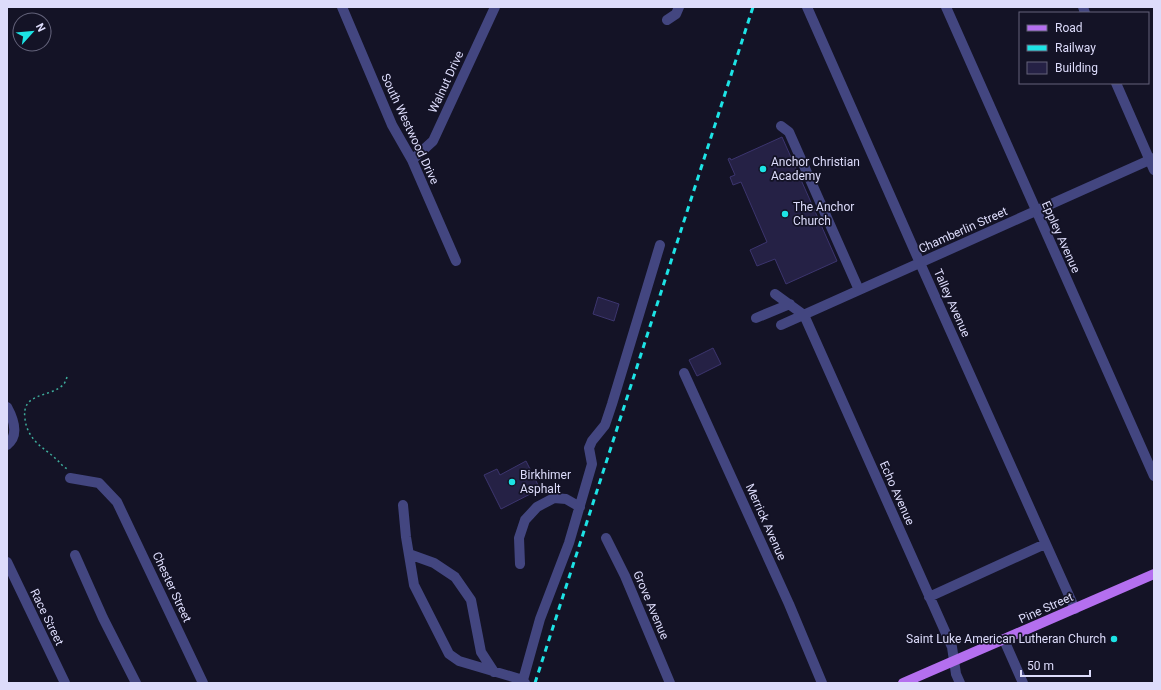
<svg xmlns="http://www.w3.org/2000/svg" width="1161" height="690" font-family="Roboto,sans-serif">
<rect width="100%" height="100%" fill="#141326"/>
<path fill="#252145" stroke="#3c356e" d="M782,137l55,124 -51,23 -11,-25 -18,7 -7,-16 17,-8 -26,-60 -8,3 -3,-8 5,-2 -7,-16 2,-1 1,2z
M598,297l21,7 -5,17 -21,-7z
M713,348l8,16 -24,12 -8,-16z
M526,461l14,28 -39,20 -17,-34 13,-6 3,6z"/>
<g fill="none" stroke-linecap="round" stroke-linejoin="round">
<path stroke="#3ead9c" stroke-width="1.5" stroke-dasharray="2 3" stroke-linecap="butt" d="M67,377c-1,3 -2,6 -4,8 -14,13 -42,7 -38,34 1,9 5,17 12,24 6,6 13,10 19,16 4,3 6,8 12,10"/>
<path stroke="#434680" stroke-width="10" d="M342,7l50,118 20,35 44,101
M807,7l113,256 155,346
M946,7l208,469
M1083,7l2,6
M667,20l9,-6 3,-7
M1116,83l38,87
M781,126l8,6 70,158
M412,160l21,-19 62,-134
M775,294l29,21 148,332 4,27 4,9
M756,318l34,-14
M781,325l373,-167
M684,373l105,231 33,79
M7,407c6,11 13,28 0,38
M70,478l29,5 18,19 86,181
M403,505l3,32 8,48 35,69 10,7 64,19
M606,538l19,38 45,107
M409,554l25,9 21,14 16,23 10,52 13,20
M75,555l28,63 33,65
M7,562l58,121
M520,564l-1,-26 6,-18 12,-13 17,-9 12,1 14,8
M929,597l116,-53
M1004,640l19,43
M525,683l-2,-3 17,-61 29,-76 23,-79 -3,-16 3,-7 13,-16 7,-21 48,-159"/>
<path stroke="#b46fef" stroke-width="10" d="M903,683l251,-109"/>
<path stroke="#1de3e5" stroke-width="3" stroke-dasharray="6 5" stroke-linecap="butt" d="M535,683l218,-676"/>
</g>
<g fill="#1de3e5" stroke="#141326" stroke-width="1.5">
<circle cx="763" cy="169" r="4"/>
<circle cx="785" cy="214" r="4"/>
<circle cx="512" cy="482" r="4"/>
<circle cx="1114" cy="639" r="4"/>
</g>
<g text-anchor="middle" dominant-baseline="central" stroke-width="3.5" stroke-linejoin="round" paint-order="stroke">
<g font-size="12" fill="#dddcfb" stroke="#141326">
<text transform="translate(446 82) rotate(-65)">Walnut Drive</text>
<text transform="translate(410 129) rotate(65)">South Westwood Drive</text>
<text transform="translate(963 230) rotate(-24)">Chamberlin Street</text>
<text transform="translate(1061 237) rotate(66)">Eppley Avenue</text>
<text transform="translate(952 303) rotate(66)">Talley Avenue</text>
<text transform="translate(897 493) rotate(66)">Echo Avenue</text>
<text transform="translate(766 522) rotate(66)">Merrick Avenue</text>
<text transform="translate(172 587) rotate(65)">Chester Street</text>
<text transform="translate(651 605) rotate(67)">Grove Avenue</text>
<text transform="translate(1046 608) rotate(-24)">Pine Street</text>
<text transform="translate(47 617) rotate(64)">Race Street</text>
</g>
<g font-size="12" fill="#dddcfb" stroke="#141326" text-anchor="start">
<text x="771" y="162">Anchor Christian<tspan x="771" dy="14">Academy</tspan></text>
<text x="793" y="207">The Anchor<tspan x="793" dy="14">Church</tspan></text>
<text x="520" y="475">Birkhimer<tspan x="520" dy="14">Asphalt</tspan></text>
<text x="1106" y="639" text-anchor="end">Saint Luke American Lutheran Church</text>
</g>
</g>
<rect width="1161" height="690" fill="none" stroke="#dddcfb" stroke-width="16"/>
<rect x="1019" y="12" width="130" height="72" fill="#141326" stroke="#64637b"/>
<rect x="1027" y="25" width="20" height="6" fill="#b46fef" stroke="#64637b"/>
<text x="1055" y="32" font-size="12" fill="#dddcfb">Road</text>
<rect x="1027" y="45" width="20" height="6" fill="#1de3e5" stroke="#64637b"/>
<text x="1055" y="52" font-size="12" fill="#dddcfb">Railway</text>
<rect x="1027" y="62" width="20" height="12" fill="#252145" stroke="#64637b"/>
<text x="1055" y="72" font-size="12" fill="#dddcfb">Building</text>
<g transform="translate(32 32) rotate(63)"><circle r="19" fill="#141326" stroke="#64637b"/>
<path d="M0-3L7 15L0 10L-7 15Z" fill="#1de3e5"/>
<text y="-6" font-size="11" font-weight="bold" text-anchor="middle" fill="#dddcfb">N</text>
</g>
<path d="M1021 670v6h69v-6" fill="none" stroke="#dddcfb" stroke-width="2"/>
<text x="1027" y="670" font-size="12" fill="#dddcfb" stroke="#141326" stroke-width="3" paint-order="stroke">50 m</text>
</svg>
